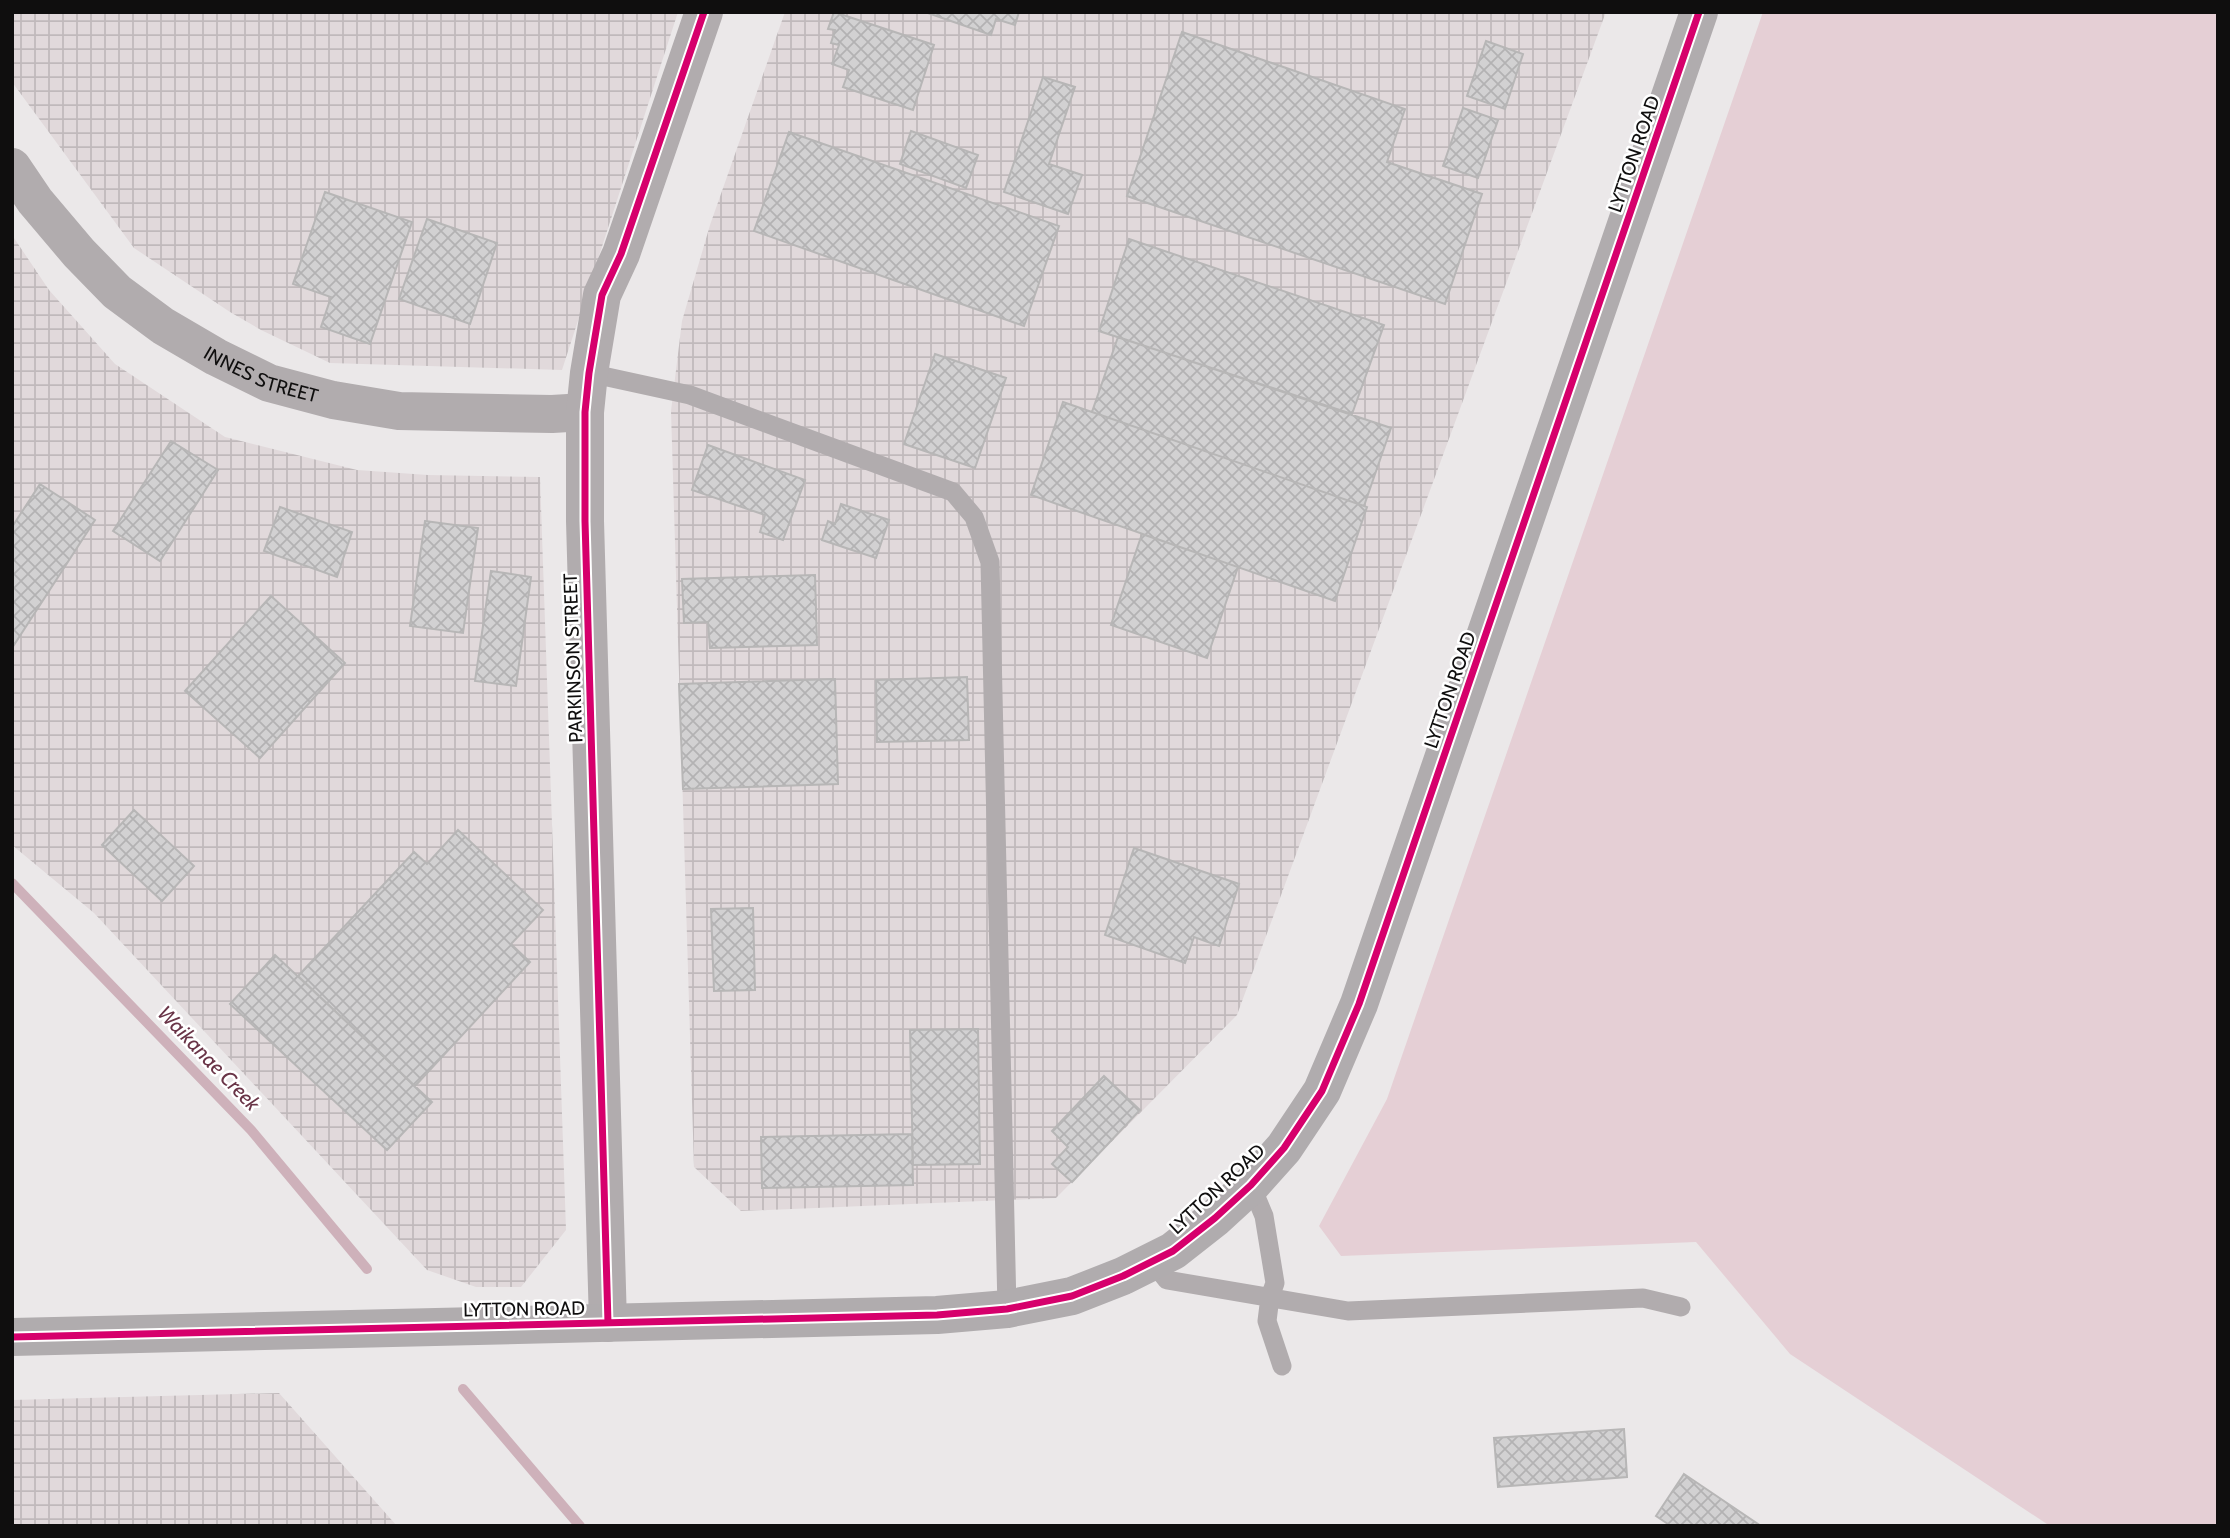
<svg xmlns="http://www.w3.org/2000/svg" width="2230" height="1538" font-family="Cabin,sans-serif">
<defs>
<pattern id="industrial-grid" width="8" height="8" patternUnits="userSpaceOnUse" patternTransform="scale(1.75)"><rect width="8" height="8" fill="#e1d9db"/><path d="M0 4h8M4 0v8" fill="none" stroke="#c0b9bb"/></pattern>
<pattern id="building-cross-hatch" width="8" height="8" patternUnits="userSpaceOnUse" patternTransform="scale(1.75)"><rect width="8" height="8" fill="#d2d1d2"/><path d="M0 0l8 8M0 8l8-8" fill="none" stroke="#b3b2b3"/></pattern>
</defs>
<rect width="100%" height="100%" fill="#ebe8e9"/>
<path fill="url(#industrial-grid)" d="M12,12h666l-116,358 -232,-7 -69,-33 -31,-18 -96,-64 -122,-166z
M785,12h821l-369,1003 -181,183 -315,13 -47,-44 -23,-756 11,-90 28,-96z
M12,235l37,55 66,74 110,73 132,33 71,5 112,2 26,753 -45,57h-45l-49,-17 -333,-357 -82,-68z
M279,1393l118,133h-385v-126z"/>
<path fill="#e5cfd5" d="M1763,12h455v1514h-168l-260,-172 -94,-112 -355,14 -22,-30 68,-127z"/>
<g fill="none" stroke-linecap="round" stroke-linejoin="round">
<path stroke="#ceb1ba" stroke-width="10" d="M12,883l239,247 116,139
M463,1389l117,137"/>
</g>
<path fill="url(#building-cross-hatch)" stroke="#b7b6b6" stroke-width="2" d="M834,12l100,33 -21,65 -70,-23 6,-17 -17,-6 7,-19 -8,-2 4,-13 -7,-1z
M925,12h94l-4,13 -19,-6 -5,16z
M1182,32l223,77 -18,53 95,32 -37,110 -318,-108z
M1486,41l37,13 -18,55 -38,-13z
M1043,77l32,10 -26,77 33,11 -14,39 -64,-22z
M1463,108l35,12 -20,58 -35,-12z
M911,131l67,24 -12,33 -66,-24z
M789,132l270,94 -35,100 -270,-95z
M325,192l87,30 -42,122 -49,-17 10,-30 -38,-13z
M427,219l70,24 -27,81 -71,-25z
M1129,239l255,86 -32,89 -253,-83z
M1118,337l273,91 -27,78 -272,-94z
M935,354l71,24 -31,90 -71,-24z
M1063,402l304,105 -32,94 -304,-106z
M171,441l47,29 -58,91 -47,-30z
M708,445l97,35 -22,60 -23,-8 5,-17 -73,-25z
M40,484l55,36 -83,128v-121z
M841,504l48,16 -13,38 -54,-18 6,-19 7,3z
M280,507l72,25 -15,45 -73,-26z
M425,521l53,7 -15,105 -53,-7z
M1142,534l96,33 -31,91 -96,-33z
M491,571l40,6 -15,109 -41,-5z
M815,575l2,70 -107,3 -2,-26 -24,1 -2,-44z
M271,596l74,67 -85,95 -75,-67z
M967,677l2,63 -92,2 -1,-62z
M835,679l3,105 -155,5 -4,-105z
M134,810l60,56 -32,35 -60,-56z
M458,830l85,80 -32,34 19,18 -115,124 -117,-110 116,-124 13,12z
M1134,848l105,36 -20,62 -25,-9 -9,26 -80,-28z
M753,908l2,82 -41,1 -3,-82z
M275,955l157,147 -45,48 -157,-146z
M978,1029l2,135 -67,1 -3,-135z
M1104,1076l36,34 -68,72 -20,-18 16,-17 -16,-16z
M912,1134l1,51 -151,3 -1,-51z
M1624,1429l3,48 -129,10 -4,-49z
M1684,1474l77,52h-90l-15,-10z"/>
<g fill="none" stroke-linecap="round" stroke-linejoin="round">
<path stroke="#b1acae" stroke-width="19" d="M589,373l101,22 263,97 21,25 16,45 17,747
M1251,1185l13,31 11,67 -5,14 -3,24 15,45
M1152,1261l15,19 181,31 295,-13 38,9"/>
<g stroke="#b1acae" stroke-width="38">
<path id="s1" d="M12,167l23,34 44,52 38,39 46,34 53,31 53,26 64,17 66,11 153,3 33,-2"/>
<path d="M608,1323l-23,-802v-109l4,-39 13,-78 19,-41 83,-242"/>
</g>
<path stroke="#b0acae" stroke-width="38" d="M12,1337l925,-22 70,-6 65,-13 51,-20 50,-25 42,-33 36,-33 33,-37 38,-57 37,-87 340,-992"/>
<defs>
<path id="cycleway" d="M608,1323l-23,-802v-109l4,-39 13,-78 19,-41 83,-242
M12,1337l925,-22 70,-6 65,-13 51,-20 50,-25 42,-33 36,-33 33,-37 38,-57 37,-87 340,-992"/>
</defs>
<use href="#cycleway" stroke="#fff" stroke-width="11"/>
<use href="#cycleway" stroke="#d6006c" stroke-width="7"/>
</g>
<g text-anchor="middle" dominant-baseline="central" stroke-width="5" stroke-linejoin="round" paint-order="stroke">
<g font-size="19" fill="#0f0e0e" stroke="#fff">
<text transform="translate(1634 154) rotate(-71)">LYTTON ROAD</text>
<text stroke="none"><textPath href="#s1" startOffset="331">INNES STREET</textPath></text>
<text transform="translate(573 658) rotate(-92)">PARKINSON STREET</text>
<text transform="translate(1450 690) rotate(-71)">LYTTON ROAD</text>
<text transform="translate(1217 1189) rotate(-43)">LYTTON ROAD</text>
<text transform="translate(524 1309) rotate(-1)">LYTTON ROAD</text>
</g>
<g font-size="21" font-style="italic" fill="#693447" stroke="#fff">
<text transform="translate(209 1058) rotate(46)">Waikanae Creek</text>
</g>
</g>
<rect width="2230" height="1538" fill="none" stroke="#0f0e0e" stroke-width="28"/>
</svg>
